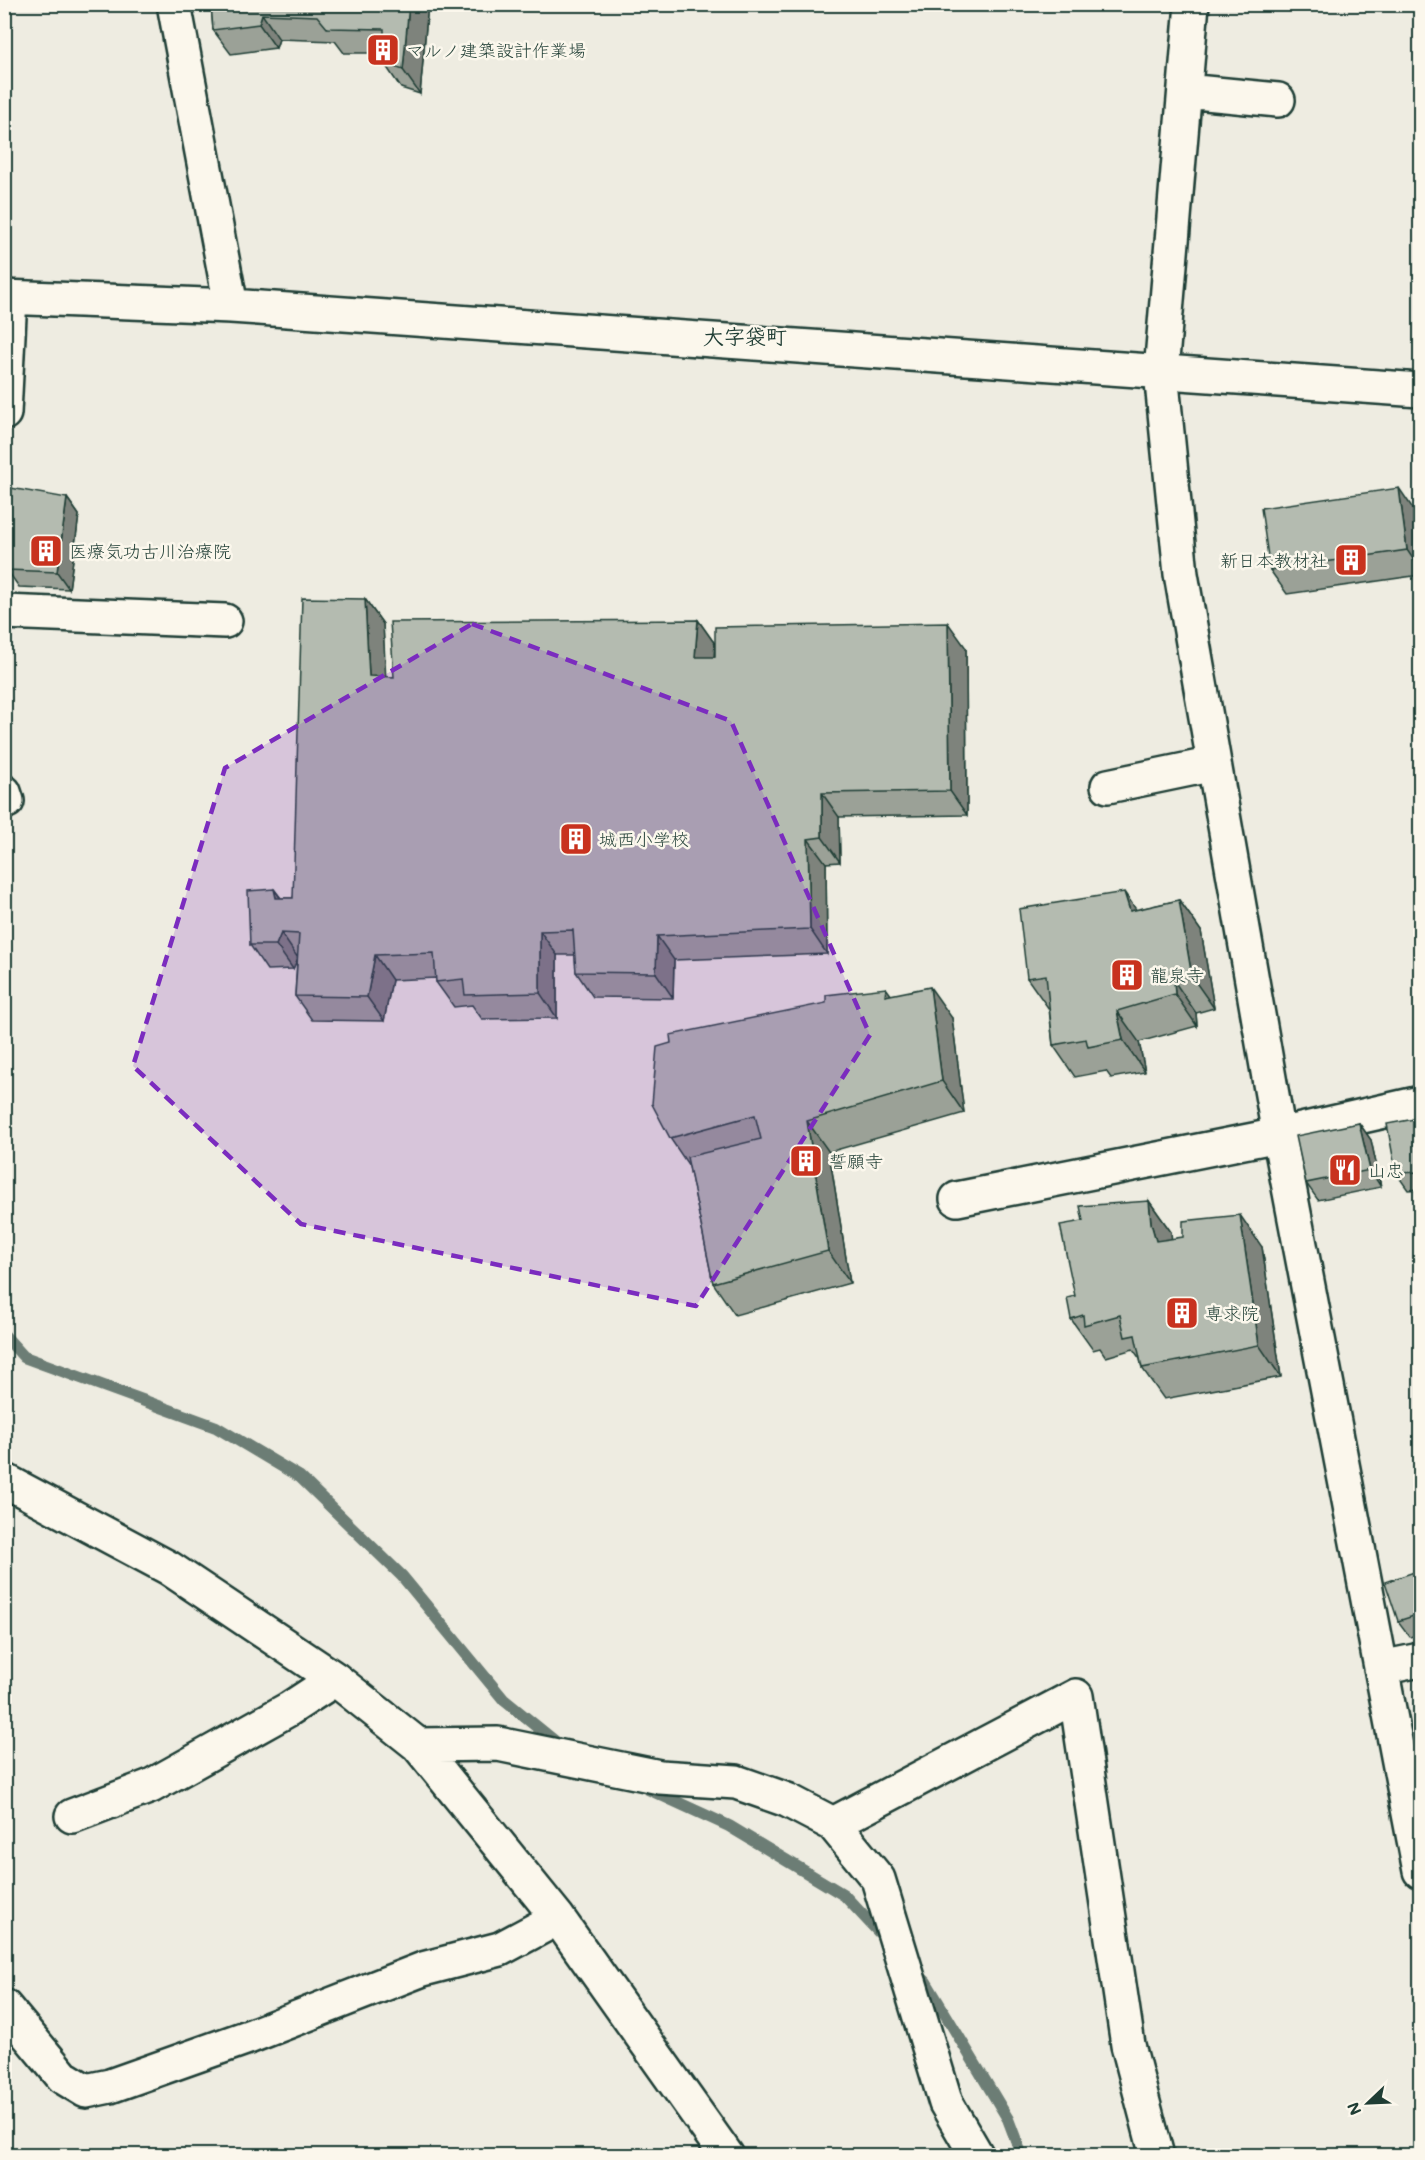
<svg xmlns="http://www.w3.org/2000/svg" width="1425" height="2160" font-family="Mali,'Klee One',sans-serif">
<rect width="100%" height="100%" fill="#eeece1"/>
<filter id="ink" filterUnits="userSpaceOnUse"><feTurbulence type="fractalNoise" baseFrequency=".0167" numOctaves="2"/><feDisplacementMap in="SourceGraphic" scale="12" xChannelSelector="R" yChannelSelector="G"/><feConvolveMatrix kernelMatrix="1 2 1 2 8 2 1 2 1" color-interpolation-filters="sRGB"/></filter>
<g filter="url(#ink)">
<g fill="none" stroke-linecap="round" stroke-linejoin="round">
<path stroke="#6c7d74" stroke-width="12" d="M4,1335l20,22 192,70 84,50 102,99 102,124 59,48
M646,1788l83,38 115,69 43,46
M917,1973l9,9 82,137 14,37"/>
<defs>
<path id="minor" d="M174,4l57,302
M1192,4l-31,368 20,202 98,561 141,736
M1185,91l93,9
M4,297l227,9 1189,84
M4,413l6,-116
M4,612l221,9
M1108,786l106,-22
M4,792l3,9
M957,1199l322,-64 141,-32
M4,1480l165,88 166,111 83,66 140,173 169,238
M1381,1668l39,-8
M418,1745l80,-1 162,33 76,5 51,18 46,24 45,55 68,224 31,53
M72,1816l79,-30 138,-77 46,-30
M833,1824l243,-128 52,349 29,111
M4,2006l59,71 23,14 24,-5 141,-50 172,-67 77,-20 58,-31"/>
</defs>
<use href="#minor" stroke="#1f3d34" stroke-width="38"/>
<use href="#minor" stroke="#fbf7ec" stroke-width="33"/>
</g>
<path fill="#9ba197" stroke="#1f3d34" stroke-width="1.5" d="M211,4h217l-8,90 -19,-6 -17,-25v-10h-40l-9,-12 -56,-2 -3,9 -45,6 -18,-24z
M67,498l12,17 -10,74 -50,-2 -12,-17z
M1416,513l4,33v29l-133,19 -17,-24z
M365,599l18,25 2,53h9l304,-57 17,24 251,4 1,167 -128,2 1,45 -14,1 1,91 -153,6 -1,38 -80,-1 -17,-25 -1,-17h-18v63l-75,1 -10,-14 -18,2 -18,-25v-4l-44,2 -8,41 -72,-1 -17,-24 2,-37 -4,10 -26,1 -17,-25 24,-56 7,9h12z
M1179,900l22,31 13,77 -18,5 1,13 -58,16 6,30 -34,6 -5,-7 -31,6 -22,-32 -4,-36 -22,-31 109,-68z
M892,995l60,23 12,95 -135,39 21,131 -115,32 -22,-32 -24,-117 -19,-28 1,-95z
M1420,1118v71l-12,1 -12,-17z
M1359,1123l12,17 10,47 -63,13 -12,-17z
M1149,1201l22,31v7l91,8 19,130 -117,22 -22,-31 -2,-9 -7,-10 -27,8 -6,-9 -7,2 -22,-31 4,-23z
M1420,1570v64l-10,3 -12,-16z"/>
<path fill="#7e837b" stroke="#1f3d34" stroke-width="1.5" d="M409,4h19l-8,90 -17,-24z
M262,14l17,25 -3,9 -17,-24z
M1399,488l17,25 4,33v23l-13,-19z
M67,498l12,17 -10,74 -12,-17z
M365,599l18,25 4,76 -18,-24z
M698,620l17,24 -3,38 -17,-25z
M948,623l18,25 1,167 -17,-24z
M822,793l17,24 1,45 -18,-25z
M808,839l18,24 1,91 -17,-25z
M274,889l17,24 -15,-15z
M1124,892l22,32 -16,-13z
M1179,900l22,31 13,77 -22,-31z
M540,931l17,24v63l-17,-25z
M281,933l17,25 -5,11 -17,-24z
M657,936l17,24 -1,38 -17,-25z
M375,955l17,25 -8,41 -17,-24z
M1174,981l22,32 1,13 -22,-32z
M930,987l22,31 12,95 -22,-32z
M886,988l23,31 -24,-23z
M1117,1011l22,31 6,30 -22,-32z
M807,1121l22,31 21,131 -22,-32z
M1359,1123l12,17 10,47 -11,-17z
M1149,1201l22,31 2,23 -17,-14 -5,-18z
M1240,1215l22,32 19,130 -22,-32z"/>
<path fill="#b4bbb0" stroke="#1f3d34" stroke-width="1.5" d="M211,4h198l-6,66 -19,-7v-34l-57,-1 -10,-12 -55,-2 -3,10 -46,6z
M5,487l62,11 -10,74 -50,-2z
M1399,488l8,62 -137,20 -9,-62z
M302,598l63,1 4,77 25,1 -4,-55 308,-2 -3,37h20v-30l233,-4 2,168 -128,2v44l-14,2 2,90 -153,7 -1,37 -80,-1 -3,-42 -33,1v62l-75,2 -2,-16 -27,3 -2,-29 -59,2 -8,42 -72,-1 4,-62 -18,-1 -5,12h-26l-2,-54 26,-2 2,9h17z
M1124,892l6,19 49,-11 13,77 -18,4 1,13 -58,17 6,29 -35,7 -2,-8 -33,6 -7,-70 -19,3 -8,-69z
M930,987l12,94 -135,40 21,130 -115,32 -26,-126 74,-18 -6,-24 -85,23 -18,-34 5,-57 14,-4 -1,-8 156,-32v-8l60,-7 -1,8z
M1420,1118v54l-24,1 -9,-49z
M1359,1123l11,47 -64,13 -10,-47z
M1149,1201l2,22 5,18 27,-4v-16l57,-6 19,130 -117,23 -7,-33 -10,2 -5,-22 -36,10 -1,-10 -12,4 -4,-21 8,-2 -15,-71 23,-4 -3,-15z
M1420,1570v44l-22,7 -13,-39z"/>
</g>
<path fill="#7b2cbf" fill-opacity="0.2" stroke="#7b2cbf" stroke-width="4.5" stroke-dasharray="12 8" stroke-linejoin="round" d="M472,624l259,97 139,314 -174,271 -395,-82 -168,-158 92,-298z"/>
<defs>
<symbol id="building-square" viewBox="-11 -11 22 22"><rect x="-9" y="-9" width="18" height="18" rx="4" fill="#c8321e" stroke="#fbf7ec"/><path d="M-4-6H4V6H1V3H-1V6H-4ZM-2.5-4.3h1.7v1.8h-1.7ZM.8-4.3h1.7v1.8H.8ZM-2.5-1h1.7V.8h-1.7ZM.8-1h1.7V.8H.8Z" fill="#fff"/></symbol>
<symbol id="restaurant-square" viewBox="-11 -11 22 22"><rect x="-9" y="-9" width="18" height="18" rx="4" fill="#c8321e" stroke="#fbf7ec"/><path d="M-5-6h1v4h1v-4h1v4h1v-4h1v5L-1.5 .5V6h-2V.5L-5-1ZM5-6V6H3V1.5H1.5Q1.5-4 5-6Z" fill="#fff"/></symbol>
</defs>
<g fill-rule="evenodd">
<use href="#building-square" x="364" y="31" width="38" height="38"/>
<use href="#building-square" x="27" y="532" width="38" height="38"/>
<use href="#building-square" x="1332" y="541" width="38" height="38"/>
<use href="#building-square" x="557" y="820" width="38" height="38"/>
<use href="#building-square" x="1108" y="956" width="38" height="38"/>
<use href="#building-square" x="787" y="1142" width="38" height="38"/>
<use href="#restaurant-square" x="1326" y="1151" width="38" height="38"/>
<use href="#building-square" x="1163" y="1294" width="38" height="38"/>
</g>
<g text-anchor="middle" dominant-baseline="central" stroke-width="5" stroke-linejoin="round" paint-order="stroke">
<g font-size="18" fill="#1f3d34" stroke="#fbf7ec" text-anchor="start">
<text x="406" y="50">マルノ建築設計作業場</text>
<text x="69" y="551">医療気功古川治療院</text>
<text x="1328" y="560" text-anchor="end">新日本教材社</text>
<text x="599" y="839">城西小学校</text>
<text x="1150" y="975">龍泉寺</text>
<text x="829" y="1161">誓願寺</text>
<text x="1368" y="1170">山忠</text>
<text x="1205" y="1313">専求院</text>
</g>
<g font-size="21" font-weight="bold" fill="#1f3d34" stroke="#fbf7ec">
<text x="745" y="335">大字袋町</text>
</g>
</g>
<rect width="1425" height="2160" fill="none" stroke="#fbf7ec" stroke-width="24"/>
<rect x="12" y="12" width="1401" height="2136" fill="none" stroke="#1f3d34" stroke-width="2" filter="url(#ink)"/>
<g transform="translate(1368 2103) rotate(247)" stroke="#fbf7ec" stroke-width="4.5" paint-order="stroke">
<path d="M0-4.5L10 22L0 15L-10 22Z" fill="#1f3d34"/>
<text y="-9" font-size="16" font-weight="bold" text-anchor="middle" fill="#1f3d34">N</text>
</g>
</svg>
